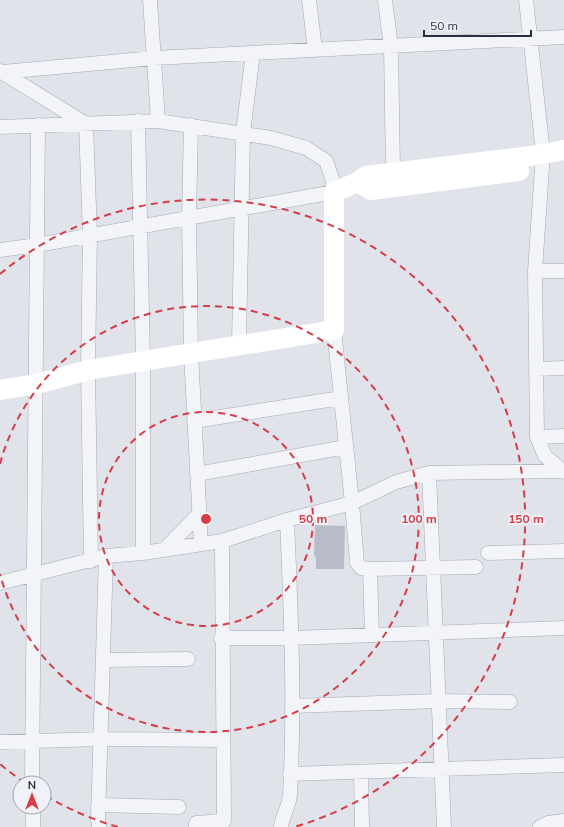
<svg xmlns="http://www.w3.org/2000/svg" width="564" height="827" font-family="Mulish,sans-serif">
<rect width="100%" height="100%" fill="#e0e3ea"/>
<path fill="#b7bcc8" d="M315,525l30,1 -1,43h-28v-11l-2,-3z"/>
<g fill="none" stroke-linecap="round" stroke-linejoin="round">
<defs>
<path id="street" d="M150,0l8,121
M309,0l6,50
M385,0l6,47 2,125
M526,0l17,153 -8,118 2,166 8,19 19,16
M0,71l86,53 4,111 -2,135 3,191
M3,72l151,-14 410,-21
M138,121l5,240v192
M191,125l-2,93 2,135 10,191
M0,127l158,-6 113,17 35,10 20,13 6,17 2,14 -297,53 -37,5
M535,271h29
M334,330l18,173 5,60 4,5 9,1 106,-2
M239,345l4,-212 10,-80
M536,369l28,-1
M194,421l147,-23
M537,437l27,-1
M429,473l15,354
M197,474l149,-27
M164,550l35,-36
M488,553l76,-2
M370,569l2,66
M0,583l106,-27 37,-3 79,-12 65,-21 65,-17 44,-21 33,-9 135,-2
M221,638h71l272,-10
M104,660l84,-1
M292,706l146,-5 72,1
M0,742l102,-3 121,1
M361,772l1,55
M290,774l274,-9
M32,783l6,-658
M98,805l81,2
M33,807v20
M99,827l-1,-8 8,-263
M196,827v-4l28,-2 -2,-280
M281,827c1,-11 8,-20 9,-32 5,-92 1,-183 -3,-275
M540,827l8,-4 16,-2"/>
</defs>
<use href="#street" stroke="#a5a9b5" stroke-width="15"/>
<use href="#street" stroke="#f3f4f8" stroke-width="14"/>
<path stroke="#fff" stroke-width="20" d="M358,182l13,8 148,-19
M0,390l37,-6 51,-14 246,-40v-138l24,-10 8,-6 165,-20 33,-6"/>
</g>
<g fill="none" stroke="#d83c47" stroke-width="2" stroke-dasharray="7 5">
<circle cx="206" cy="519" r="107"/>
<path d="M0 464A213 213 0 1 1 0 574"/>
<path d="M118 827A320 320 0 0 1 46 796M25 783A320 320 0 0 1 0 764M0 274A320 320 0 1 1 294 827"/>
</g>
<circle cx="206" cy="519" r="6" fill="#d83c47" stroke="#f0f2f7" stroke-width="2"/>
<g font-size="12" text-anchor="middle" font-weight="bold" fill="#d83c47" stroke="#f0f2f7" stroke-width="3.5" stroke-linejoin="round" paint-order="stroke">
<text x="313" y="523">50 m</text>
<text x="419" y="523">100 m</text>
<text x="526" y="523">150 m</text>
</g>
<g transform="translate(32 795)"><circle r="19" fill="#f0f2f7" stroke="#a0a4af"/>
<path d="M0-3L7 15L0 10L-7 15Z" fill="#d83c47"/>
<text y="-6" font-size="11" font-weight="bold" text-anchor="middle" fill="#272f43">N</text>
</g>
<path d="M424 30v6h107v-6" fill="none" stroke="#272f43" stroke-width="2"/>
<text x="430" y="30" font-size="12" fill="#272f43" stroke="#f0f2f7" stroke-width="3" paint-order="stroke">50 m</text>
</svg>
